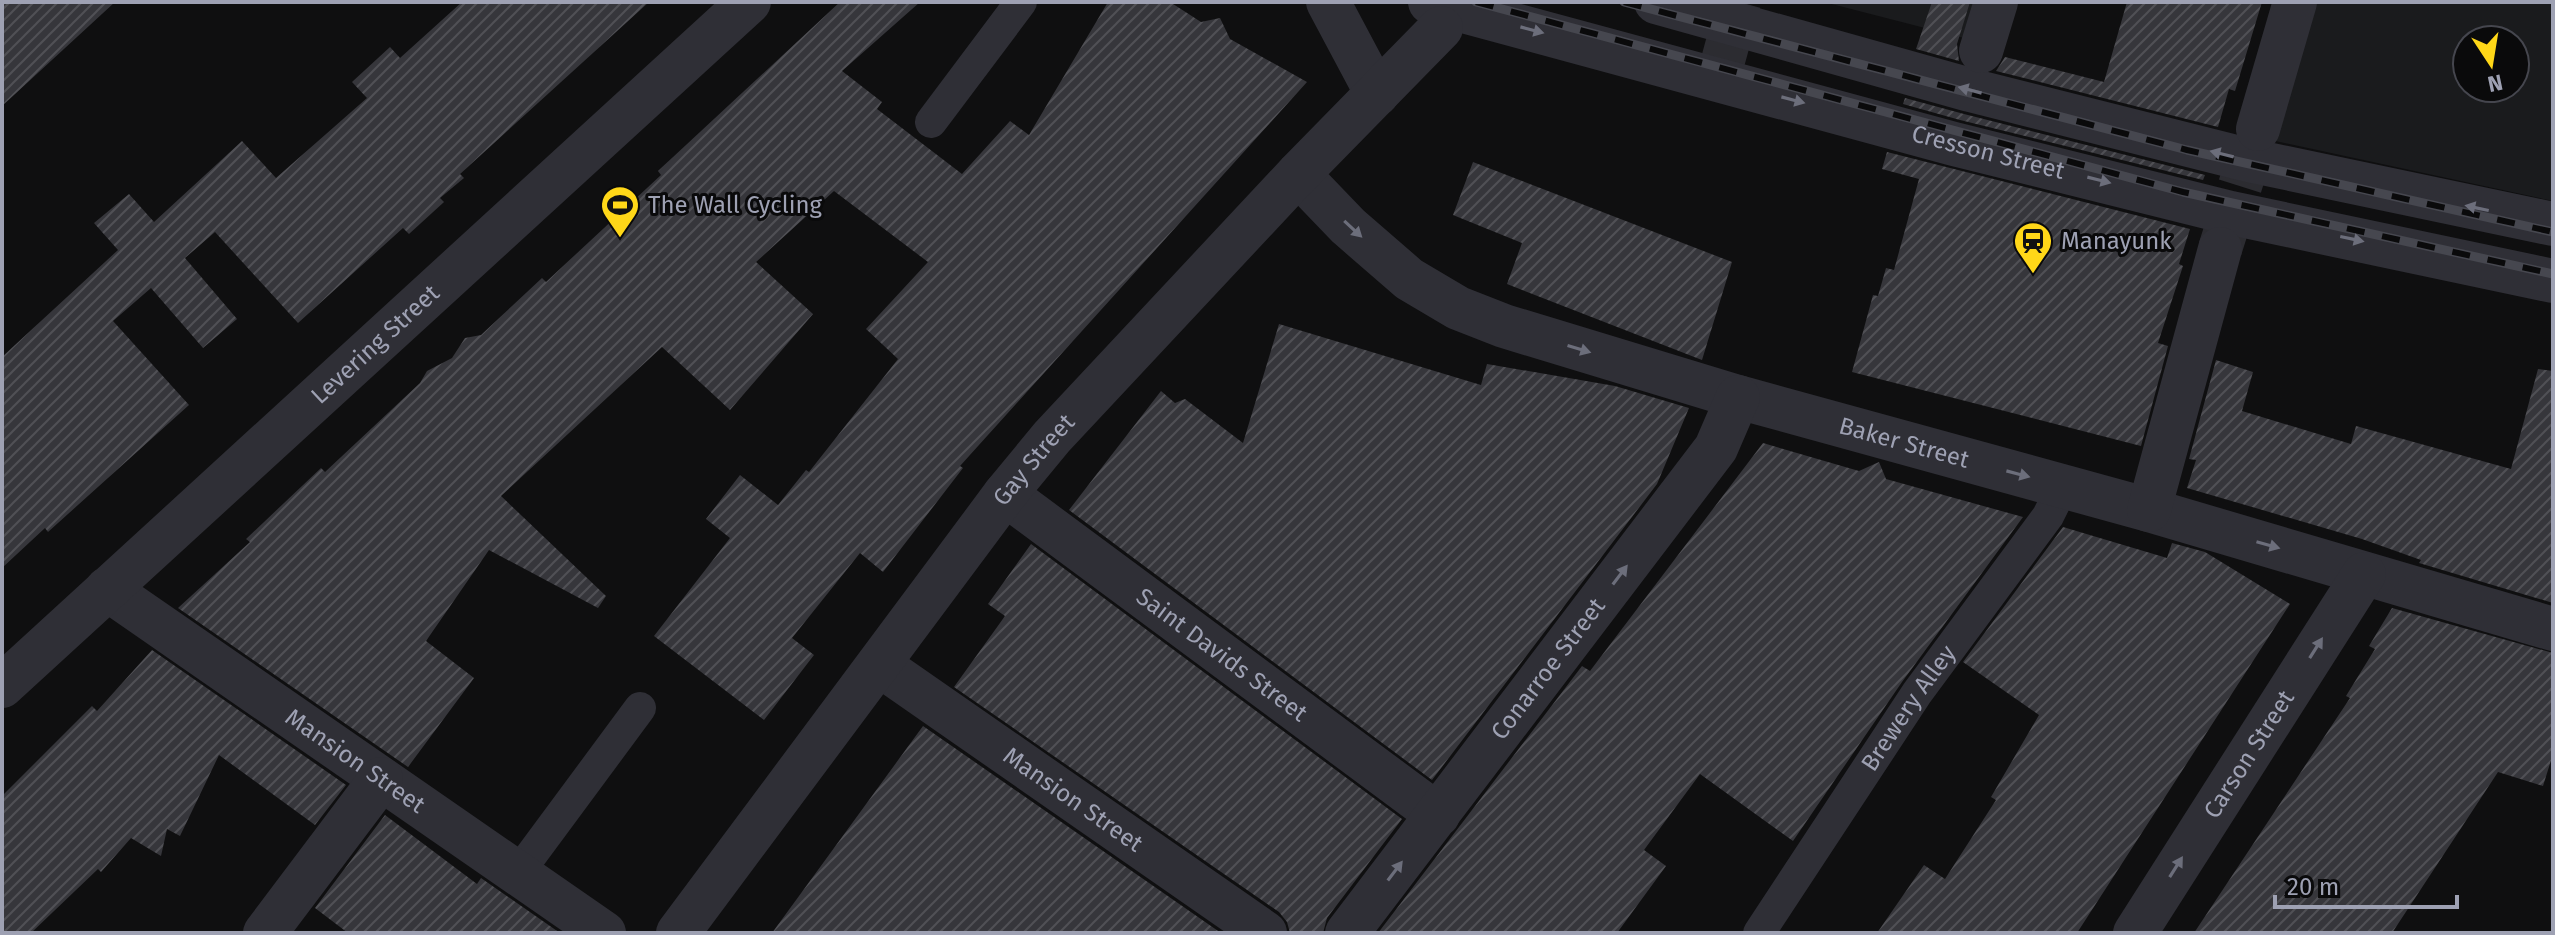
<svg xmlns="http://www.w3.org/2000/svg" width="2555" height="935" font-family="'Fira Sans',sans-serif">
<defs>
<pattern id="building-hatch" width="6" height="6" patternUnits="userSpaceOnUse" patternTransform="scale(2)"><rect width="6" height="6" fill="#36363b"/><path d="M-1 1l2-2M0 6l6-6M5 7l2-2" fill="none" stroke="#505055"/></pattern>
</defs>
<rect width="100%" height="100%" fill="#0f0f10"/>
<path fill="#1a1b1d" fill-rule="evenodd" d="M1824,2h180l-13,43z
M2284,2h269v199l-310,-67zM2467,40h48v48h-48z"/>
<path fill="url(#building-hatch)" d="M2,2h113l-113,104z
M462,2h187l-189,172 4,4 -24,20 4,4 -35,32 -6,-6 -105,95 -83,-91 -30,26 52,61 -34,29 -52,-60 -38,33 76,84 -141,127 -3,-4 -43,40v-211l116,-107 -24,-27 35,-29 25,28 88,-81 34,37 91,-80 -15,-16 38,-35 10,11z
M840,2h80l-78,69 40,31 -5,7 85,65 48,-53 19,14 79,-133h62l31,20 19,-4 10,21 77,43 -347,384 3,2 -80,104 -23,-19 -68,85 22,17 -50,65 -110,-84 76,-98 -24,-19 34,-44 38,30 28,-35 3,2 89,-113 -32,-30 62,-67 -94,-71 -78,71 57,52 -83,96 -68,-63 -161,149 105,100 -8,12 -109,-58 -63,91 48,37 -66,89 -230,-159 72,-66 -4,-3 75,-71 4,4 95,-89 7,-12 25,-13 13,-20 16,-3 61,-57 4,4 115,-107 -3,-4z
M1932,2h38l-13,42 2,17 -43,-12z
M2127,2h135l-27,89 -6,-2 -11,38 -222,-56 9,-14 99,25z
M1905,98l59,16 241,61 -2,5 -243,-60 -57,-16z
M1887,152l303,77 -11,35 4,2 -25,77 10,3 -27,100 -289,-74 21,-77 5,1 8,-28 8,2 25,-91 -37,-10z
M1473,162l259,100 -30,98 -195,-76 15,-41 -69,-28z
M1279,324l202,61 6,-21 128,22 74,22 -32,76 -225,296 -363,-270 92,-119 14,12 10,-4 58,44z
M2216,360l37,12 -11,39 109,33 5,-18 155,43 27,-100 15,2v232l-134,-40 2,-3 -59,-21 -175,-51 9,-28 -7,-1z
M1763,443l96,28 20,-9 7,17 137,38 -121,165 -109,159 -93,-67 -56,76 22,16 -49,67h-239l204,-267 8,5z
M2063,527l104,31 5,-15 33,9 85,52 -213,329h-200l47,-68 21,14 51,-79 -5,-3 48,-82 -76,-53z
M1031,544l371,275 -75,99 -4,15h-33l-3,-11 -8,-10 -325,-225 51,-71 -17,-12z
M2392,608l161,45v101l-10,32 -45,-14 -106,161h-198l156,-235 -4,-2 29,-47 -6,-3z
M152,650l194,135 -31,40 -96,-70 -39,81 -13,-7 -6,27 -30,-18 -30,34 -3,-3 -67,64h-29v-137l90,-90 5,5z
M923,726l298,207h-449z
M385,815l92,69 4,-6 79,55h-212l-33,-25z"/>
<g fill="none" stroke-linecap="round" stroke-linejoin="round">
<path stroke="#2c2c31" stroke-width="44" stroke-dasharray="44 22" stroke-linecap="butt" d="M1718,79l21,-77
M2220,249l38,-120"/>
<g stroke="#2f2f36" stroke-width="32">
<path d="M931,122l90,-120"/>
<path d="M518,873l122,-165"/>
<path id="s1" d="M1759,933l158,-240 131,-177 15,-30"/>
</g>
<g stroke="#2f2f36" stroke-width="44">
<path d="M1328,2l49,92"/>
<path id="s2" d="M1430,2l524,142 277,69 322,68"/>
<path d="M1656,2l314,88 278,70 305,64"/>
<path d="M1981,51l15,-49"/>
<path d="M2258,129l37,-127"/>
<path id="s3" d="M1298,174l50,52 61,53 49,29 46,18 234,71 411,113 404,119"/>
<path id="s4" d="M1005,494l433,321"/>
<path d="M2149,510l71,-261"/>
<path id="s5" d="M107,589l497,344"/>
<path id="s6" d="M881,666l384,267"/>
<path id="s7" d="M2,686l747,-684"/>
<path d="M265,933l116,-154"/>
<path id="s8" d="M678,933l327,-439 47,-57 246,-263 143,-146"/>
<path id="s9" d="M1347,933l369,-485 22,-51"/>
<path id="s10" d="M2135,933l229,-359"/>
</g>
<defs>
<path id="rail" d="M1476,2l707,190 370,82
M1624,2l563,148 366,82"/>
</defs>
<use href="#rail" stroke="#46474f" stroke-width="9"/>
<use href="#rail" stroke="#0a0a0b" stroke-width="6" stroke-dasharray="18" stroke-linecap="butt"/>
</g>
<defs><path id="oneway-solid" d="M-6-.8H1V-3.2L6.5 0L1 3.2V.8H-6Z" transform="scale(2)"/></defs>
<g fill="#6c6e7b">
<use href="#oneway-solid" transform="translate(1532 30) rotate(15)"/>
<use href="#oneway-solid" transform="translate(1970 90) rotate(-165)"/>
<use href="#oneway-solid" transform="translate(1793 100) rotate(15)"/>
<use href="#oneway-solid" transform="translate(2222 154) rotate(-166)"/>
<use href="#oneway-solid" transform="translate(2099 180) rotate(14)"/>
<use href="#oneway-solid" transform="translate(2477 208) rotate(-168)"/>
<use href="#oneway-solid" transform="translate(1353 229) rotate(43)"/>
<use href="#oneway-solid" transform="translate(2352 239) rotate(12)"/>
<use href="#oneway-solid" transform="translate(1579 349) rotate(17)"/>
<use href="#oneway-solid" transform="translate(2018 474) rotate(15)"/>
<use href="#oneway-solid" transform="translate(2268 545) rotate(16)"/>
<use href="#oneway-solid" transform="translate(1620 575) rotate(-53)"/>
<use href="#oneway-solid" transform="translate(2316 648) rotate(-58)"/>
<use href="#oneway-solid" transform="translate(2176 867) rotate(-58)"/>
<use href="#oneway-solid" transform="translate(1395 871) rotate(-53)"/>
</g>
<defs>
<symbol id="stadium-pin" viewBox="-11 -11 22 30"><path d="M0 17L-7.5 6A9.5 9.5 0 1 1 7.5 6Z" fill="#ffd718" stroke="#0a0a0b"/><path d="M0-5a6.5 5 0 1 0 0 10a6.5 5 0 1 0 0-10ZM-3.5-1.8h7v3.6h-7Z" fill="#111"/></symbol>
<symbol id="station-pin" viewBox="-11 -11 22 30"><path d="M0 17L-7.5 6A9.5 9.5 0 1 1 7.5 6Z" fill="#ffd718" stroke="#0a0a0b"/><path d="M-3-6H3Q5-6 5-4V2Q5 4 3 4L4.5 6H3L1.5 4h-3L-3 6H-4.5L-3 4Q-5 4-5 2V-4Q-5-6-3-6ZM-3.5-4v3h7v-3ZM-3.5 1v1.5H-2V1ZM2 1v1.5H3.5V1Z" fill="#111"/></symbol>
</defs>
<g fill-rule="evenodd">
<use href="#stadium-pin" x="598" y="183" width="44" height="60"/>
<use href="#station-pin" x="2011" y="219" width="44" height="60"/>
</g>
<g text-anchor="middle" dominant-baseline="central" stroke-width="6" stroke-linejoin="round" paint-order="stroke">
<g font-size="24" fill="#9ea1b3" stroke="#0a0a0b">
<text stroke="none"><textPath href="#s2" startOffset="578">Cresson Street</textPath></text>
<text stroke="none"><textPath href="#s7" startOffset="506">Levering Street</textPath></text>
<text stroke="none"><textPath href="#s3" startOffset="676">Baker Street</textPath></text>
<text stroke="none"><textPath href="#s8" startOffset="592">Gay Street</textPath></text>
<text stroke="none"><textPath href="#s4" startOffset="270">Saint Davids Street</textPath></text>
<text stroke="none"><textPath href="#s9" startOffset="332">Conarroe Street</textPath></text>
<text stroke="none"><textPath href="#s1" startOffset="270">Brewery Alley</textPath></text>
<text stroke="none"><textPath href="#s10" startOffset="212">Carson Street</textPath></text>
<text stroke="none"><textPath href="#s5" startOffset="302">Mansion Street</textPath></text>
<text stroke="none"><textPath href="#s6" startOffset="234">Mansion Street</textPath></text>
</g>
<g font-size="24" fill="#9ea1b3" stroke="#0a0a0b" text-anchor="start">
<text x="648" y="205">The Wall Cycling</text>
<text x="2061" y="241">Manayunk</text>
</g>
</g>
<rect width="2555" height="935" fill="none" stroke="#9ea1b3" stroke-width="8"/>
<g transform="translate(2491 64) rotate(168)"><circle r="38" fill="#0a0a0b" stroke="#45464e" stroke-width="2"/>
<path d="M0-6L14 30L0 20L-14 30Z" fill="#ffd718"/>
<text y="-12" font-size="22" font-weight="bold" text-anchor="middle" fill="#9ea1b3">N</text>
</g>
<path d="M2275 895v12h182v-12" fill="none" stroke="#9ea1b3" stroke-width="4"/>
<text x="2287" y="895" font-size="24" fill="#9ea1b3" stroke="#0a0a0b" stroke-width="6" paint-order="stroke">20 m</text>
</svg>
